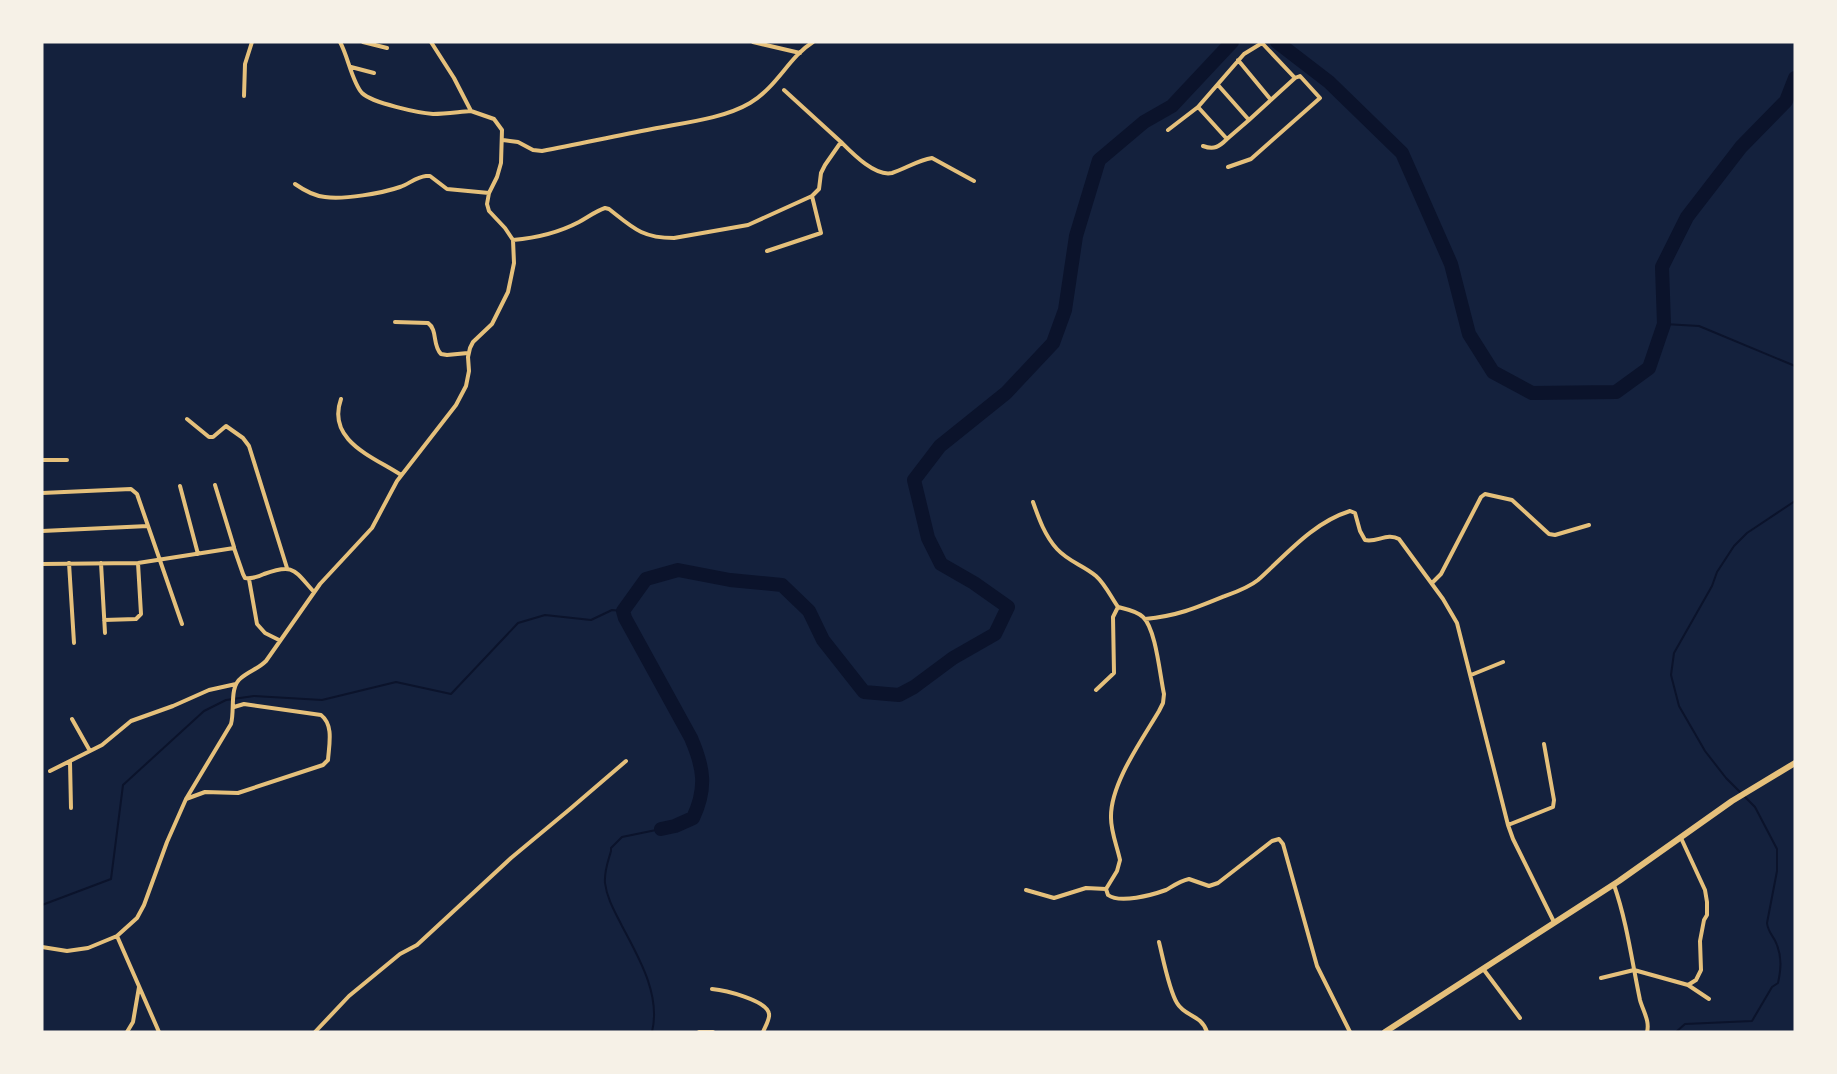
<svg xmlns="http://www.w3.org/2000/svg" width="1837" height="1074" font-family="Cabin,sans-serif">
<rect width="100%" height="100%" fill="#14213d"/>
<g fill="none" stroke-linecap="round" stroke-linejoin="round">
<path stroke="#0b132b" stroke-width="2" d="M1664,324l35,2 96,40
M42,905l69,-26 12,-94 81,-74 22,-11 28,-4 68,4 74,-18 55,12 67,-71 27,-8 46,5 21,-10 11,1
M652,1032c9,-37 -13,-74 -30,-106 -7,-14 -15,-27 -17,-43 -1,-12 3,-21 6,-32v-3l11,-11 39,-8
M1676,1032l9,-8 67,-3 20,-34 6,-4c3,-14 4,-25 -1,-38 -3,-9 -9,-12 -10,-22l10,-52v-22l-22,-42 -29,-29 -21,-27 -26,-45 -8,-31 3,-22 38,-67 5,-14 17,-26 13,-13 48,-32"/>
<path stroke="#0b132b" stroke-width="14" d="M1277,42l52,40 73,71 49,111 18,70 24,38 39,21 84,-1 33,-24 15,-44 -2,-57 25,-50 54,-70 45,-46 9,-23
M661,829l14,-3 18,-8c14,-30 11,-50 -2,-80l-66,-120 -2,-7 23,-32 32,-9 52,10 52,5 27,26 14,29 41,52 35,3 15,-8 39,-29 42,-24 13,-27 -34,-24 -33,-19 -13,-26 -14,-58 26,-34 66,-53 47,-50 12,-33 11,-74 23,-76 45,-38 28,-16 60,-64"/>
<path stroke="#e5c07b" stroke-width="4" d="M340,42c8,14 12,40 22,51 10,10 57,20 71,21 13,0 25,-2 38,-3
M363,42l24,6
M753,42l47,11
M1238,60l33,40
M351,67l23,6
M1218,85l31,35 -22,19
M784,90l57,52
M244,96l1,-32 7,-22
M1198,107l29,32c-8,8 -13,11 -24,7
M1249,120l46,-42
M1168,130l30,-23 46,-53 18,-11 33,35 5,-2 20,22 -69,61 -23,8
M503,140l15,2 15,8 9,1c37,-7 73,-15 110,-22 30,-6 71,-10 98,-26 27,-16 39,-46 63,-61
M295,184c10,7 19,12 30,13 18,3 58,-4 75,-10 9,-3 16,-10 26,-11h4l17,13 42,4
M513,240c23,-2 45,-7 66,-18 9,-5 17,-11 26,-14l4,1c24,19 33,29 65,29l74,-13 64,-29 7,-7 2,-16 4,-8 16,-23c11,11 34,35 51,31 13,-4 26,-13 40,-15l42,23
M767,251l54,-18 -9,-37
M395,322l33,1c10,7 4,22 13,31l6,1 21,-2
M341,399c-15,42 33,58 60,76
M187,419l22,18h4l13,-11 17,12 6,8 38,122
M42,460h25
M215,485l19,62
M180,486l18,68
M42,493l89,-4 6,5 45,130
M1033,502c6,17 12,34 24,47 12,13 26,16 39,27 9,8 15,21 22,31 8,2 19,4 25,10 13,12 17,59 21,77l-1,9 -4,8c-17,29 -49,73 -48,107 0,14 6,28 9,42l-3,11 -11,18 2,6c12,9 44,0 58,-5 7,-4 14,-9 23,-11l20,7 9,-3 54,-42 7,-2 4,5 34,122 33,66
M42,531l106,-5
M69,563l5,80
M101,563l4,70
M42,564l96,-1 96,-15 9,26 2,4c8,1 13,-1 19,-4 30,-11 30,-4 50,18
M249,579l8,45 8,9 14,7
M1432,583l9,-9 40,-77 4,-3 27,6 37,34 6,1 34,-10
M1145,619c32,-3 51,-11 80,-23 11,-4 23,-8 33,-16 28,-25 54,-57 92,-69l5,2 5,18 5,9c12,3 22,-8 34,-1l44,60 14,24 51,202 5,14 41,83
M104,620l32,-1 5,-5 -3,-51
M1471,675l32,-13
M1096,690l18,-17 -1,-56 5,-10
M72,719l18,32
M70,762l1,46
M50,771l52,-26 29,-24 42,-15 36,-16 27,-6
M186,799l19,-7 33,1 85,-28 5,-5c1,-15 6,-35 -7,-45l-77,-11 -10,3
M1508,825l45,-18 1,-7 -10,-56
M1681,838l24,52 2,12v13l-3,5 -4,21 1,29 -5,10 -8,5
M1614,885c13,37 18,77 26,115 3,11 10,21 7,32
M1026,890l28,8 32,-10 20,1
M117,936l42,96
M1159,942c4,16 10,48 18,61 8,14 24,11 30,29
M42,947l25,4 21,-3 29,-12 20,-18 7,-13 23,-63 19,-43 45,-75c4,-14 -2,-37 10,-46 8,-7 17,-9 25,-17l54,-77 52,-56 25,-47 59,-76 10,-19 3,-15 -1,-14 2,-9 3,-6 19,-18 16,-32 6,-29 -1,-23 -8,-12 -16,-17 -2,-7 2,-11 8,-16 4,-14 1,-33 -8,-11 -23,-8 -17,-33 -23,-36
M1484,970l36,48
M1601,978l33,-8 54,15 21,14
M712,989c12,1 55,11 57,25 1,5 -4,13 -6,18
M127,1032l6,-10 6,-35
M315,1032l34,-36 51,-42 17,-9 94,-87 59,-49 56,-48
M699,1032h14"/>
<path stroke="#e5c07b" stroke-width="6" d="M1385,1032l234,-151 113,-80 63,-38"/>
</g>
<rect width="1837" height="1074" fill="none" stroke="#f6f1e7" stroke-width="87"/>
</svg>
